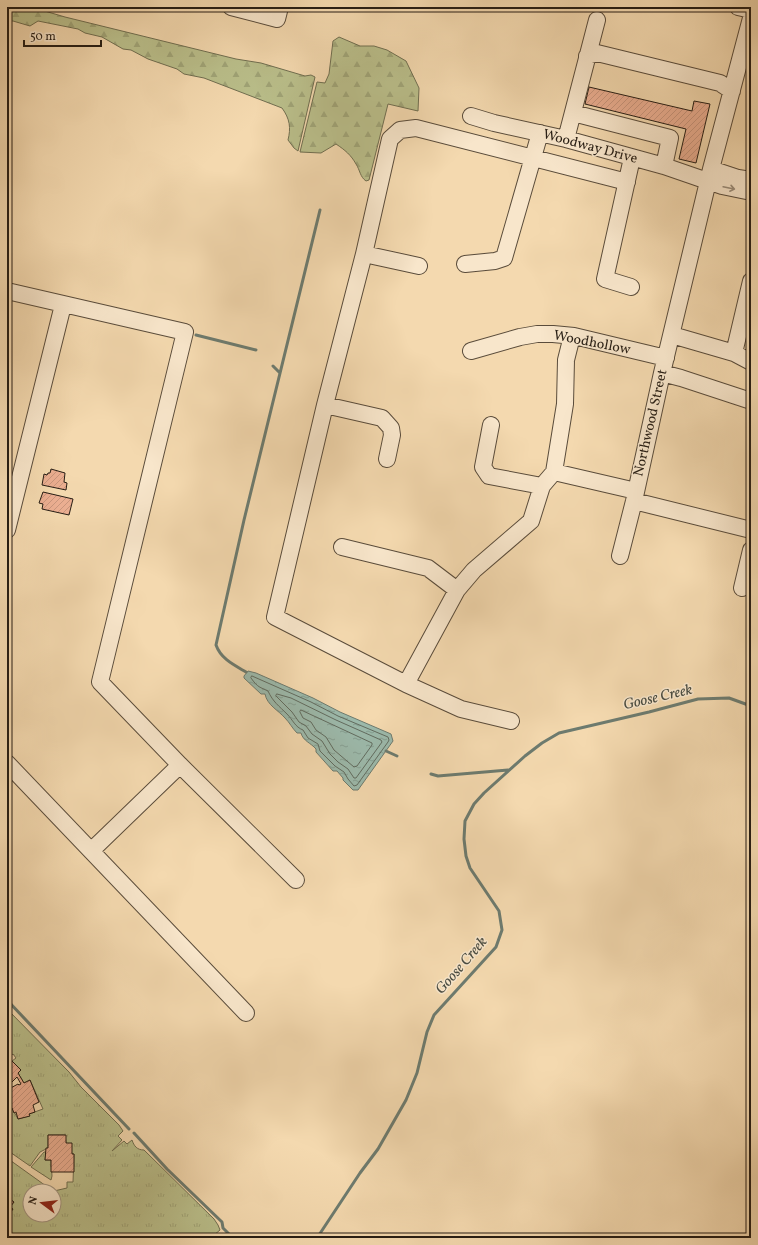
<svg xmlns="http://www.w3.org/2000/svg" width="758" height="1245" font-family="Vollkorn,serif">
<defs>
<pattern id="grass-tufts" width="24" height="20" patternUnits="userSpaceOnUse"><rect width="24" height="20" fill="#babf8b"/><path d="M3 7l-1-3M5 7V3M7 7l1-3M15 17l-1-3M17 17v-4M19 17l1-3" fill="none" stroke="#a0a477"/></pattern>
<pattern id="forest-firs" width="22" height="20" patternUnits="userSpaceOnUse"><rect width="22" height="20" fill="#babf8b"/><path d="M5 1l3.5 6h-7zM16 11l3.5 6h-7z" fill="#a0a477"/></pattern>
<pattern id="water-ripples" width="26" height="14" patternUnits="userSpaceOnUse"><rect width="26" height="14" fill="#9cbaac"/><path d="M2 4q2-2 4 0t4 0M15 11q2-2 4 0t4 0" fill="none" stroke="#869f93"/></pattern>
<pattern id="building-hatch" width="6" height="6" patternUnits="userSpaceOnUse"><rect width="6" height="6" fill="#ebae91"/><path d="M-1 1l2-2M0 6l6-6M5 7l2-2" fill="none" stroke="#c9957c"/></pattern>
</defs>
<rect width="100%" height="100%" fill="#f4d9af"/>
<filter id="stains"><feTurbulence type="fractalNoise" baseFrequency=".005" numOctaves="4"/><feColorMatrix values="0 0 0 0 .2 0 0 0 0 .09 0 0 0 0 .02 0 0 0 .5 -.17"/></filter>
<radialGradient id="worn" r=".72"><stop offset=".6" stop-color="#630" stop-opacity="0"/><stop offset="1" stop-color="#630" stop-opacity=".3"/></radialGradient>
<path fill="url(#grass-tufts)" stroke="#706e50" d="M7,1009l62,63 12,15 38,38 4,6 -5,5 4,4 -10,11 12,-10 3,3 5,-4c2,6 5,10 12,10l70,69 4,6 2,5 -6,5 3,3h-210v-21l6,-8 -3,-2 4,-5 -7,-5v-39l46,33h-23v24h24v-24l13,-3v-6h6l1,-28h-2l-6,-11 -1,-8h-17v13l-8,4 -10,14 -23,-16v-42l3,-2 1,2h1l6,11 11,-3v-2l14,-5 -13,-29 -6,3 -6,-10 3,-3 -9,-9 4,-3 -3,-4 -5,4 3,3 -4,3z
M44,1152h2l-1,8h6l1,16 -1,4 -20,-13z"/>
<path fill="url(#forest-firs)" stroke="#706e50" d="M7,7h24l34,10 171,42 25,4 44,13 6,-1 4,2 -17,74 -4,-3 -6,-8c3,-12 2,-21 -6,-32l-78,-30 -20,-4 -7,-5 -29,-10 -17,-9 -8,-1 -21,-12 -17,-4 -7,-4 -40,-8 -8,5 -17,-5h-6z
M339,37l21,9h14l13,4 19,11 13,27 -1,23 -30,-7 -19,76 -3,1c-6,-4 -6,-11 -10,-17 -5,-9 -11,-14 -20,-20l-15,9 -21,-1 17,-70 8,1 4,-9 4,-33z"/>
<path fill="url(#water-ripples)" stroke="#6d7b6f" d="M248,671l8,2 57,25 27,14 51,22 2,7 -35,49h-5l-10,-10v-2l-6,-7h-4l-17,-19v-3c-5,-6 -13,-8 -15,-16h-4c-5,-5 -7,-10 -12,-15 -7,-8 -18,-13 -20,-24h-4l-17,-16v-2z"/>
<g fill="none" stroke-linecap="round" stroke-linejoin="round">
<path stroke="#616c60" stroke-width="1" d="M252,676l59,26 27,14 50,21 1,3 -1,2 -31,43 -3,1 -6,-7 -4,-7 -9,-6 -15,-15 -2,-7 -10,-6 -5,-8c-8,-3 -10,-10 -16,-16 -8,-8 -14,-12 -19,-23 -8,-4 -10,-3 -17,-13z
M277,694l14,4 45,22 45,20 1,2 -26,36h-2l-6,-9 -10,-7 -8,-8 -8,-13 -10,-7 -6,-8 -7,-4 -7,-10 -16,-16z
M301,710l71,33v2l-15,21 -3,1 -20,-17 -8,-13 -10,-7 -5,-8 -8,-4 -3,-6z"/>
<path stroke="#6d7b6f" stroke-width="3" d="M196,335l60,15
M273,366l7,7
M246,672c-12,-7 -25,-13 -30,-27l28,-125 76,-310
M386,751l11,5
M431,774l7,2 70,-6
M7,1000l122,129
M134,1133l33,36 55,53 1,6 10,10
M317,1238l43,-65 18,-24 28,-49 11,-27 10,-41 7,-17 62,-68 6,-17 -3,-19 -29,-43 -4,-12 -2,-17 1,-18 9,-17 10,-11 41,-37 17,-13 17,-10 90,-21 49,-13 31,-1 22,8"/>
</g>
<path fill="url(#building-hatch)" stroke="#261d14" d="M589,87l103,24 2,-10 16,3 -14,59 -17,-4 7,-30 -101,-25z
M51,469l14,4 -1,9 3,1 -1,7 -24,-5 2,-11 3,1 1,-2h2z
M43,492l30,7 -4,16 -27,-6 1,-5 -4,-1z
M11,1060l10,10 -3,3 6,10 6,-3 9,22 -6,3 2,7 -6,2 1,2 -12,3 -2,-7 -2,1 -2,-5 -1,1 -4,-16v-3l11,-6 1,1 2,-1 -4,-7 -6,6 -4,-5v-14z
M48,1135h18v8h6v11h2v18h-23v-12h-6l1,-12h2z
M7,1197l7,5 -4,5 3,2 -6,8z"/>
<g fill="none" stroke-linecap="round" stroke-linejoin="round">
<defs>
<path id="minor" d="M231,7l46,12 3,-12
M738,7l13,3
M587,56l10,-3 123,30 12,8
M573,113l97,25 -6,28
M471,116l23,7 72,16 98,27 58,20 29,6
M566,139l31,-119
M711,169l27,9 13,2
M364,254l55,12
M465,264l30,-3 9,-3 36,-125
M631,287l-26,-8 27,-121
M7,291l178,41 -85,350 80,83 116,115
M672,335l62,18 17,9
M471,351l49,-14 17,-3h16l21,2 92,22
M734,353l17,-72
M662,373l19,5 70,23
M325,405l57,13 9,10 1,7 -5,24
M491,425l-8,42 6,9 53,10
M554,472l11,-68 1,-44 6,-24
M634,501l117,29
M7,530l56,-225
M342,547l86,21 29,22
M620,556l14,-55 28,-128 49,-204 40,-151
M742,588l9,-38
M406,684l51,-94 17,-20 57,-49 11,-35 12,-14 82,19
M511,721l-50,-12 -55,-25 -131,-67 50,-212 39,-151 26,-115 10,-9 16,-2 211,54
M7,763l239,250
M91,851l89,-86"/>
</defs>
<use href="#minor" stroke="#5a4c3b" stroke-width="18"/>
<use href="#minor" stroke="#f8e6cb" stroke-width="16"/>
</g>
<defs><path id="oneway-shaft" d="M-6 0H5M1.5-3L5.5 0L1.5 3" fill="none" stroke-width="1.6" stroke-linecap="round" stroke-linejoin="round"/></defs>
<use stroke="#9a8c79" href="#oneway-shaft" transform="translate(729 188) rotate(12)"/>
<g text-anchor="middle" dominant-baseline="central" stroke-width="3" stroke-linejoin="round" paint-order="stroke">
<g font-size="14" fill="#261d14" stroke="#f8e6cb">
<text transform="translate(590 147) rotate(15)">Woodway Drive</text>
<text transform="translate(592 343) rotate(11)">Woodhollow</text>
<text transform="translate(651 423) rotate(-77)">Northwood Street</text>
</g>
<g font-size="15" font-style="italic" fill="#494c42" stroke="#f8e6cb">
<text transform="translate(658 698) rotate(-13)">Goose Creek</text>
<text transform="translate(462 966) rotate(-49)">Goose Creek</text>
</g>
</g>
<rect width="758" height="1245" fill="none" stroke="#f4d9af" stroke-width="24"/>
<rect x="8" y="8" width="742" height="1229" fill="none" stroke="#261d14" stroke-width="2"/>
<rect x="12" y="12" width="734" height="1221" fill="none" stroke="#261d14"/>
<g transform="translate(42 1203) rotate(285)"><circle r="19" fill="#f8e6cb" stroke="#a49682"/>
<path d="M0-3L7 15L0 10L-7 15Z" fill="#8f2418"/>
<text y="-6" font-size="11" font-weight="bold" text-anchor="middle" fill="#261d14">N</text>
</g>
<path d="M24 40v6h77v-6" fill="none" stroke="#261d14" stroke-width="2"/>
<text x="30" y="40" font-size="12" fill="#261d14" stroke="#f8e6cb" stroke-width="3" paint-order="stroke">50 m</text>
<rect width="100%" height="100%" filter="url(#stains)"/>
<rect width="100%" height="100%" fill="url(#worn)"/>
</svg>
